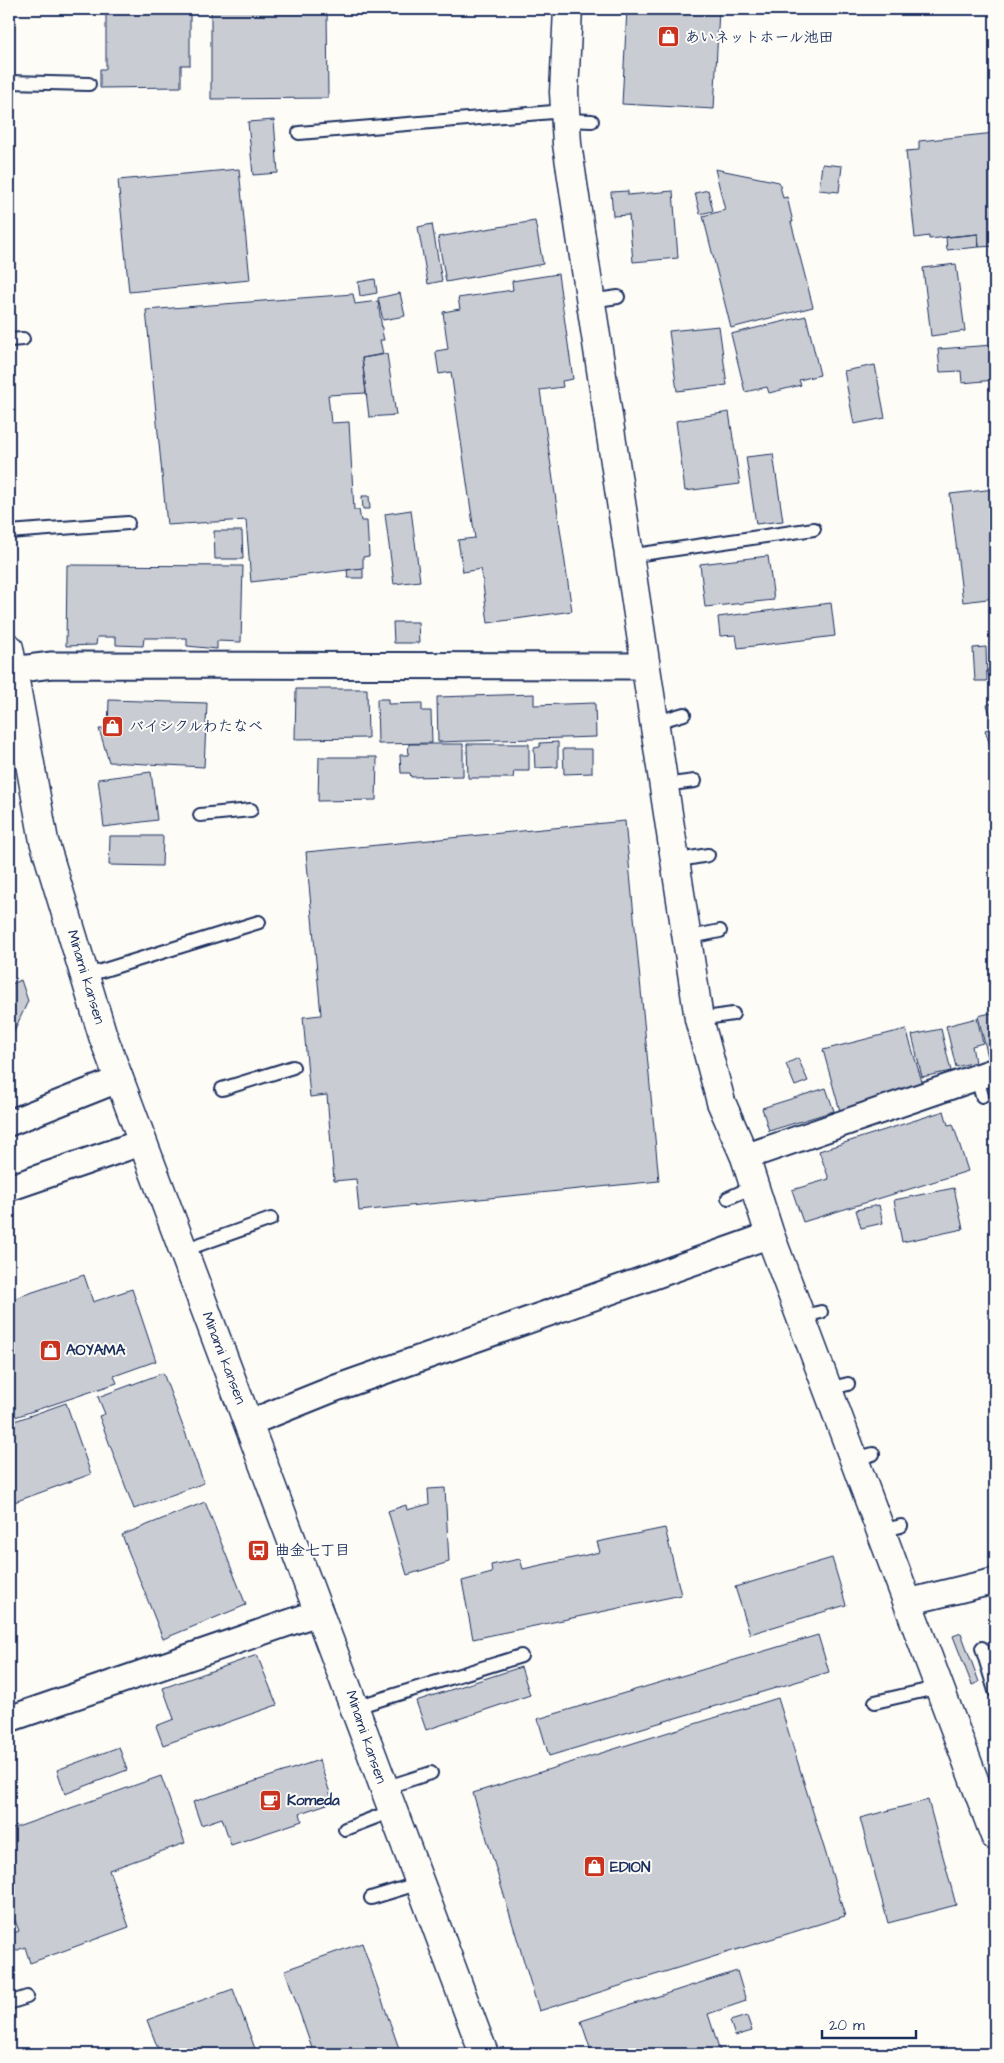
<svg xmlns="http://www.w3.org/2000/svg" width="1004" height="2063" font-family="'Architects Daughter','Klee One',sans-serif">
<rect width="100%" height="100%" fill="#fdfcf7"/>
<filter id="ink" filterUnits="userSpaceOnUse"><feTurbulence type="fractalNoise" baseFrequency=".02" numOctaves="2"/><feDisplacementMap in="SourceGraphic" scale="10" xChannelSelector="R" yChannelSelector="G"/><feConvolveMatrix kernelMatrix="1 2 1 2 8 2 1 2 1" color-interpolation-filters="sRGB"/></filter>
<g filter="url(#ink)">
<path fill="#c9ccd3" stroke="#1b2f5e" d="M106,9h84v56h-9v22l-81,1v-19h6z
M211,9h116l1,89 -117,1z
M627,9h92l-5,100 -92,-5z
M274,120l4,53 -25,2 -5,-53z
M995,133v113l-16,1 -1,-13 -49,5v-3l-14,2 -9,-87 13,-1v-9z
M822,164l20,2 -3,26 -20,-2z
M239,169l11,111 -121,12 -11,-112z
M715,169l64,13 4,16 4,-1 6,25h-2l22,85 -82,21 -28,-112 22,-6z
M708,190l5,21 -13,3 -5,-21z
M628,191v4l45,-4 5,67 -45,4 -4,-47 -16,1 -2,-24z
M535,221l8,43 -97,18 -8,-45z
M432,224l10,57 -14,3 -10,-57z
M978,234l1,13 -32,3 -1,-13z
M956,264l9,67 -34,5 -8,-68z
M558,274l15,105 -11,2 1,6 -23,3 32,221 -84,12 -7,-54 -18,3 -5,-32 17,-2 -24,-166 -12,2 -3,-20v-3l12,-2 -5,-37 17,-3 -2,-11 55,-8 -1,-9z
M375,279l2,14 -17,3 -2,-14z
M400,293l5,23 -22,4 -5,-22z
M353,294l2,10 23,-3 5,35 1,4h-4l3,14 -21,4 4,35 -38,2 3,28 18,-1 5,88h5l2,11h6l2,35 -6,1v11l-112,14 -5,-62 -79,5 -21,-215z
M806,316l14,59 -21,5 2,5 -32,8 -2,-6 -22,5 -14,-58z
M719,326l8,59 -50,6 -8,-60z
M993,345l2,35 -33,3 -1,-12 -21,1 -2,-23z
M387,354l9,61 -27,2 -7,-59z
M875,365l10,53 -31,6 -10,-53z
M729,412l11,72 -55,7 -9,-70z
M773,454l10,67 -27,3 -10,-67z
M995,489v109l-32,4 -13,-108z
M362,496h7l1,13h-7z
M411,510l9,71 -26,3 -9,-70z
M214,531h28l1,28h-28z
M768,556l6,44 -69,7 -5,-43z
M67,565l176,1 -2,76 -24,-1v8l-30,-3v-8h-43l-1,8 -27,-1v-8h-19l-1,8 -30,1z
M363,568v10h-15l-1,-8z
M831,603l4,33 -97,12 -2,-13 -16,1 -2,-19z
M393,622h25l1,21h-25z
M986,647l1,34h-12l-2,-33z
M995,667v26l-8,-23z
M296,689h71l1,49 -73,1z
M534,694v11l61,-2 1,34 -158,5 -1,-45z
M377,699h11v5l34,-1v8h9l1,32 -54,1z
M109,700l98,3 -3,64 -95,-5 -10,-33h9z
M995,702v26l-8,-23z
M993,728l2,5v27l-10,-30z
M558,742v25l-23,1 -1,-20 6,-1v-4z
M409,744h54v32l-52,1 -1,-4h-9l-1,-18h8z
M467,744h62v27h-15l-1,7h-45z
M563,749h29v24l-28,1z
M319,757h58l-1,43 -58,1z
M151,772l6,48 -53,7 -6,-48z
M625,821l34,360 -300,30 -3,-32 -22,2 -7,-86 -17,2 -7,-80 18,-2 -15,-163z
M110,836h53l-1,30 -53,-1z
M21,980l7,21 -19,41v-57z
M995,1012v44l-7,1 -10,-41z
M977,1018l6,25 -11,3 3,16 -19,5 -10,-41z
M906,1029l17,56 -83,26 -17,-61z
M941,1029l10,42 -29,6 -10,-42z
M798,1058l10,23 -13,5 -9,-22z
M826,1088l8,23 -65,20 -7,-23z
M944,1111l4,14 5,-1 15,47 -165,51 -11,-32 37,-11 -10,-28z
M954,1188l9,41 -61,13 -8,-42z
M879,1205l4,18 -22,5 -5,-18z
M84,1275l9,27 39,-13 24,72 -42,15 3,7 -108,36v-119z
M163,1373l41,110 -70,26 -35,-93 6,-2 -7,-17z
M66,1403l25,71 -82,30v-81z
M445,1488l4,74 -42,13 -19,-64 18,-6 1,5 22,-6 -1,-15z
M205,1502l41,103 -83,34 -41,-104z
M665,1528l16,67 -208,44 -11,-58 30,-8 -1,-8 29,-6 3,10 77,-17 -3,-10z
M832,1558l14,47 -96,29 -15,-47z
M961,1633l18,49 -7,3 -19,-49z
M818,1635l11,37 -280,84 -11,-37z
M257,1655l20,50 -114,40 -7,-19 18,-7 -11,-31z
M521,1667l9,28 -104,35 -10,-29z
M778,1698l67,218 -306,95 -66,-218z
M119,1747l8,23 -62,24 -8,-24z
M319,1760l14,42 -33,11 2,8 -71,24 -9,-27 -21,7 -8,-23z
M161,1776l24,67 -76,27 20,57 -99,36 -5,-16 -12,5 -4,-17 10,-4 -6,-16 -4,1v-86z
M928,1800l28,105 -68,18 -28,-105z
M362,1943l39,111h-87l-29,-84z
M737,1971l9,30 -38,13 13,40h-129l-11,-33z
M233,1989l24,65h-97l-13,-34z
M747,2016l5,15 -17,5 -5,-15z"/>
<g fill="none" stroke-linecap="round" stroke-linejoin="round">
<defs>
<path id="lane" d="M9,82l80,2
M566,120l26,1
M299,133l266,-22
M590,301l28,-4
M9,340l14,-1
M9,532l119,-9
M628,556l186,-27
M653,723l31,-9
M663,785l32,-4
M200,815l51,-5
M674,861l34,-6
M686,938l34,-7
M85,976l174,-54
M699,1019l34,-5
M977,1078l5,18
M222,1089l71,-22
M728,1198l27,-12
M184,1250l87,-31
M800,1317l21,-5
M828,1389l20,-5
M855,1459l18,-5
M881,1531l20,-5
M982,1648l13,43
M875,1702l65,-15
M356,1707l165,-51
M384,1788l47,-15
M345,1829l47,-18
M371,1898l49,-15
M9,2003l18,-6"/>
<path id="street" d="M12,670l40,-5 592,1
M9,1123l111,-44
M745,1157l250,-86
M9,1188l134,-46
M249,1423l87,-35 434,-153
M908,1602l87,-21
M9,1719l311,-107"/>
<path id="secondary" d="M568,9l-4,83 3,52 132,875 22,83 24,55 25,78 225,601
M9,648l35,193 59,195 381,1018"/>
</defs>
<use href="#lane" stroke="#1b2f5e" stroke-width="16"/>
<use href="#street" stroke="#1b2f5e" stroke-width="29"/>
<use href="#secondary" stroke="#1b2f5e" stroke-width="31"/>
<use href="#lane" stroke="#fdfcf7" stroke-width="12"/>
<use href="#street" stroke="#fdfcf7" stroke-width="25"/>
<use href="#secondary" stroke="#fdfcf7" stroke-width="28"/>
</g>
</g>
<defs>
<symbol id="shop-square" viewBox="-11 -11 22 22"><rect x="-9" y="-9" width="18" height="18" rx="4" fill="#c8321e" stroke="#fdfcf7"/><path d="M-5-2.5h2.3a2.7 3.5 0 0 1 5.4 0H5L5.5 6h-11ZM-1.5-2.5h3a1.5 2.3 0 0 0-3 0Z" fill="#fff"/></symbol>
<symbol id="bus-square" viewBox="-11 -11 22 22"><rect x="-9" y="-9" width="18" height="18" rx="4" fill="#c8321e" stroke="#fdfcf7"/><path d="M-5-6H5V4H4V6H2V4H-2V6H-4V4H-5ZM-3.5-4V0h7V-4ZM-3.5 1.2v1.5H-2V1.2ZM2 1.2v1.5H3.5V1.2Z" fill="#fff"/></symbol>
<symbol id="cafe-square" viewBox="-11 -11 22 22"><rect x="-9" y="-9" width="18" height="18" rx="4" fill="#c8321e" stroke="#fdfcf7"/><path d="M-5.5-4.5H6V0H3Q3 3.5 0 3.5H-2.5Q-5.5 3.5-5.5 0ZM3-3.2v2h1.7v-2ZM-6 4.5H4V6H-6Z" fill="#fff"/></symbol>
</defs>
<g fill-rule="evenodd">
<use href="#shop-square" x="656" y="24" width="25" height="25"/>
<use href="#shop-square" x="100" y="714" width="25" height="25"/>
<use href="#shop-square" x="38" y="1338" width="25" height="25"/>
<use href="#bus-square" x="246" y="1538" width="25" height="25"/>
<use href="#cafe-square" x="258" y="1788" width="25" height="25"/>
<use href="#shop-square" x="582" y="1854" width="25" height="25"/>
</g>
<g text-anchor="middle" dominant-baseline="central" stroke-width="4" stroke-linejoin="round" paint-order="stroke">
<g font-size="15" font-weight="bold" fill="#1b2f5e" stroke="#fdfcf7" text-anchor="start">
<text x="685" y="37">あいネットホール池田</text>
<text x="129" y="726">バイシクルわたなべ</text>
<text x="66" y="1350">AOYAMA</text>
<text x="275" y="1550">曲金七丁目</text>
<text x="287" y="1800">Komeda</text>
<text x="610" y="1867">EDION</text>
</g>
<g font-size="15" fill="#1b2f5e" stroke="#fdfcf7">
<text transform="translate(86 977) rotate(73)">Minami kansen</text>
<text transform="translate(224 1358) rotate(69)">Minami kansen</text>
<text transform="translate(366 1737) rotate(71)">Minami kansen</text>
</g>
</g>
<rect width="1004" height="2063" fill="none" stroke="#fdfcf7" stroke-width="30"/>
<rect x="15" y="15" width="974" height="2033" fill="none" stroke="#1b2f5e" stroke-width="2" filter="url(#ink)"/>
<path d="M822 2030v8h94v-8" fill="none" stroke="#1b2f5e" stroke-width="2.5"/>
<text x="829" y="2030" font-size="15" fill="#1b2f5e" stroke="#fdfcf7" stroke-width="4" paint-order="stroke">20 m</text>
</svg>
